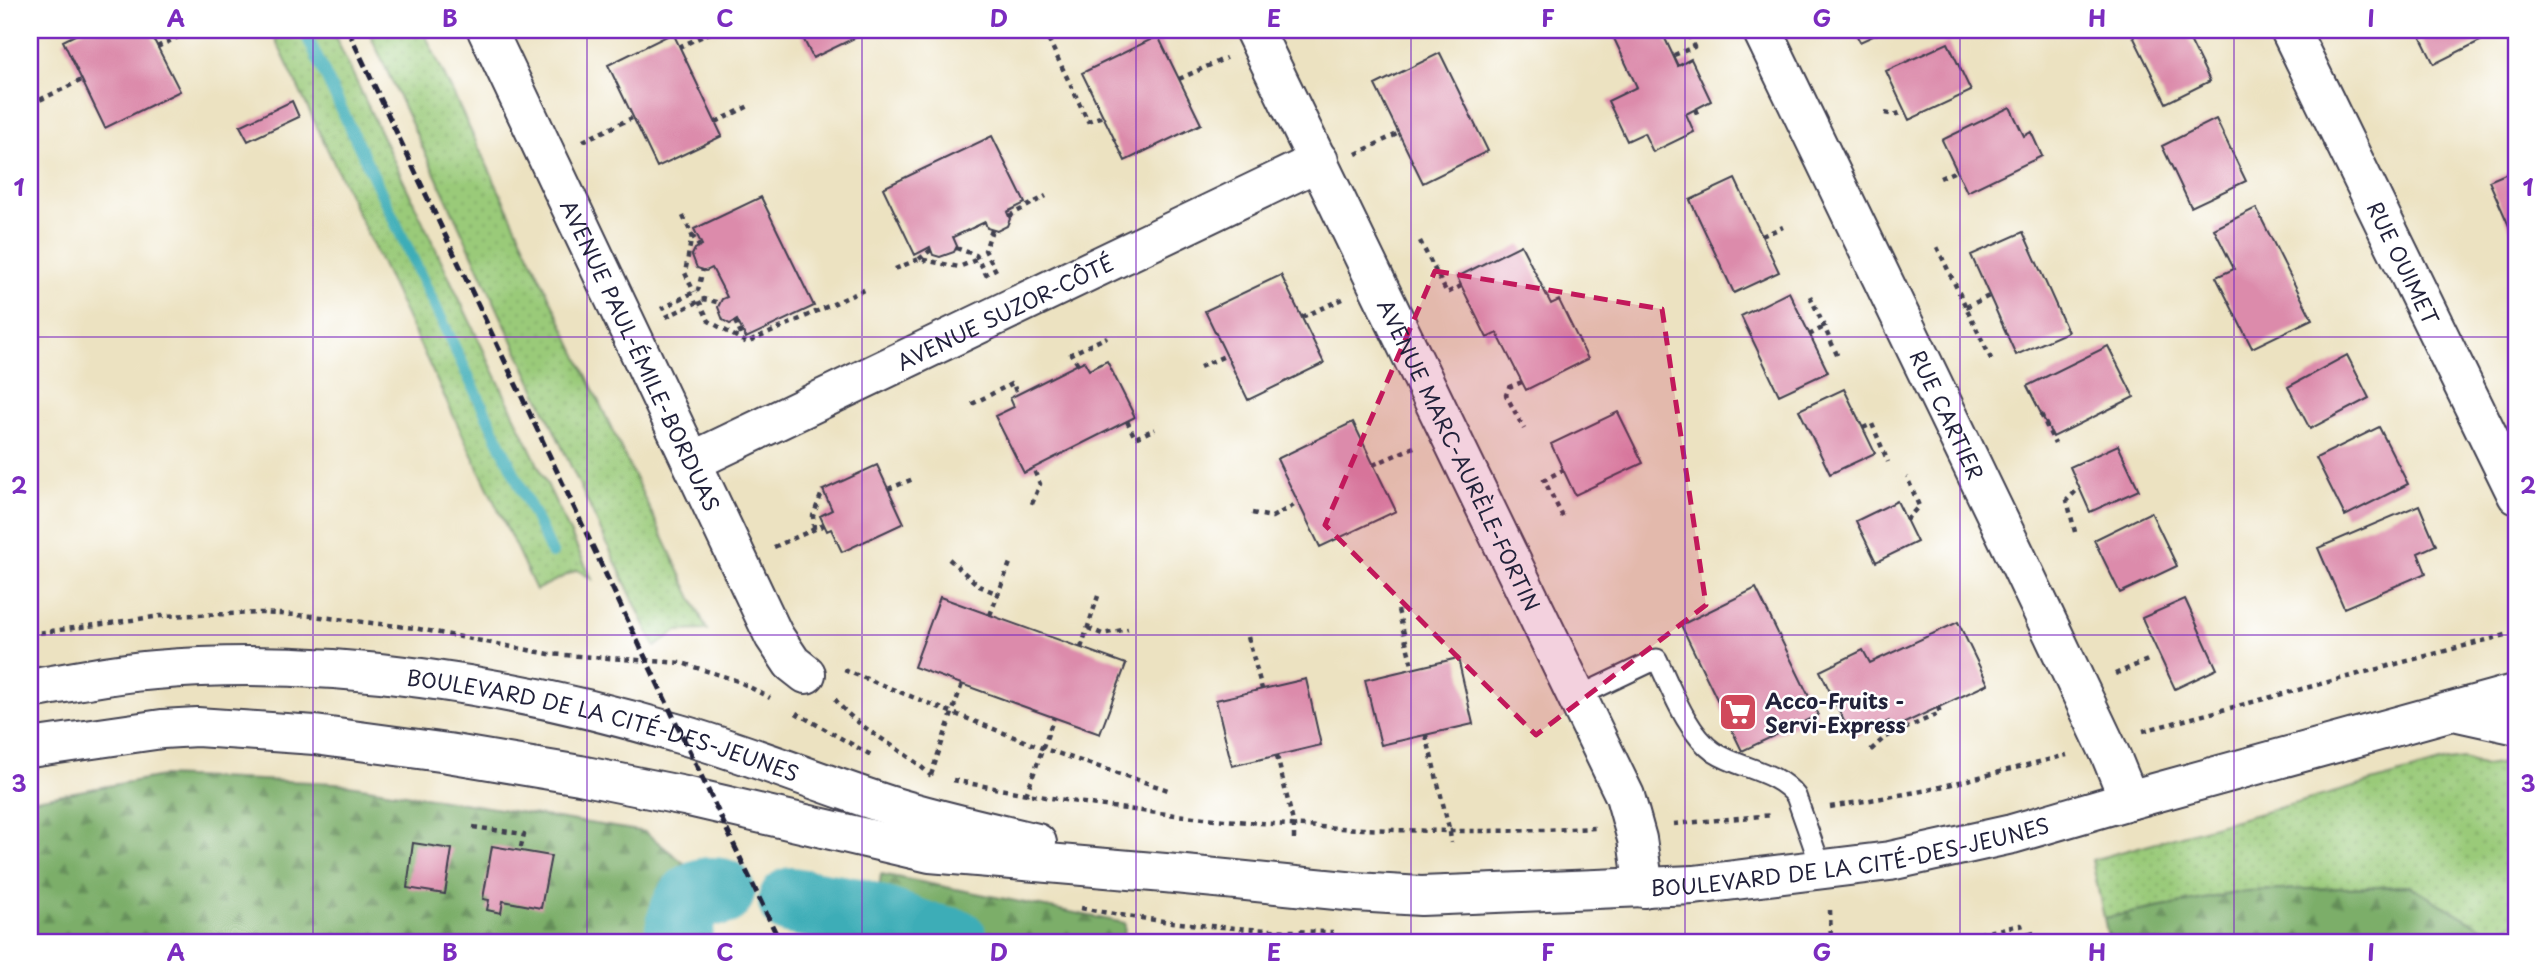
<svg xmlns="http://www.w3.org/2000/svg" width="2547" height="972" font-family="'Playpen Sans',sans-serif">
<defs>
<pattern id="grass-dots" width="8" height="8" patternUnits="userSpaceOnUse" patternTransform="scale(1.75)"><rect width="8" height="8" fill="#9aca79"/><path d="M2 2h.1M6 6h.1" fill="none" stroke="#84ad6a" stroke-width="1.8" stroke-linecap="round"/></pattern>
<pattern id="forest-firs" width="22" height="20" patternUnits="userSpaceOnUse" patternTransform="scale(1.75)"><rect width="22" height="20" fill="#7bae69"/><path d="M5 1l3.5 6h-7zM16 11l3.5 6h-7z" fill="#648d58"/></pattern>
</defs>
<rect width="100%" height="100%" fill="#fff"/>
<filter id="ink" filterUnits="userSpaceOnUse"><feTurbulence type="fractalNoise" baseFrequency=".0143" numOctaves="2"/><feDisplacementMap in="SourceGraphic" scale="14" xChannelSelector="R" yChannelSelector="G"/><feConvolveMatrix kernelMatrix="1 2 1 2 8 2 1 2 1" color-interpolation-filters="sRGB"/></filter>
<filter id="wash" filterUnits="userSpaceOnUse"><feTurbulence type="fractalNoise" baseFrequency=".00686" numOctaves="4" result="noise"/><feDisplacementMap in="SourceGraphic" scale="28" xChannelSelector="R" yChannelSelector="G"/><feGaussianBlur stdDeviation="1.57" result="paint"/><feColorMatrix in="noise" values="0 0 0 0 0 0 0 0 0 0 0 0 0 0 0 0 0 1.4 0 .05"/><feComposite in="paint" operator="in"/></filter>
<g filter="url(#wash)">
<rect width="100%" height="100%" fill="#ece2c1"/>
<path fill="url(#grass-dots)" stroke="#5e765a" stroke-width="2" d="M271,30h61l260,549 -15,-9 -41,20z
M368,30h55l284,600 -30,1 -22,16z
M2464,759l21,7 32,-5v161l-26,11 -82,-47 -163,5 -142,27 -12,-58 355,-99z"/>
<path fill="url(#forest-firs)" stroke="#4e6852" stroke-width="2" d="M162,776l174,7 309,49 44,35 7,75h-666v-142z
M881,874l244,49 -1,19h-235l20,-34 -30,-18z
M2409,886l98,56h-398l-5,-24 142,-27z"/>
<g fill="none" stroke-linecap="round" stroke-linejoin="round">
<path stroke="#3cadb7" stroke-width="12" d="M304,30l248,523"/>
<path stroke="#3cadb7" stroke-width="68" d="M792,901l66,11 68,24 29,6
M677,942c4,-27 9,-57 44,-50"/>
</g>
<g id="blocks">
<path fill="#dc8bab" d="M85,30h64l31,61 -75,37 -42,-87z
M799,30h72l-58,28z
M1610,30h51l17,36 13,-7 20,42 -25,13 8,18 -41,20 -9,-19 -17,8 -19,-40 29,-14z
M1854,30h32l-26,12z
M2130,30h55l25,51 -44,22z
M2417,30h67l4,7 -54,27z
M673,33l49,103 -65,31 -49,-102z
M1158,36l43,88 -76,37 -43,-88z
M1948,43l23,48 -62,29 -23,-49z
M1440,53l48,98 -65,32 -48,-98z
M292,101l7,16 -51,24 -8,-15z
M2010,107l14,29 7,-4 11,24 -75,36 -25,-52z
M2216,119l30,62 -55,26 -29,-61z
M992,136l33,67 -18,9 3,7 -3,7 -10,5 -10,-3 -2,-6 -32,15 4,9 -3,6 -14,5 -7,-2 -3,-8 -15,8 -32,-67z
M2517,169v64l-4,2 -24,-54z
M1735,179l44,93 -45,21 -44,-93z
M761,197l53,109 -68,32 -9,-18 -7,4 -7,-4 -5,-13 4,-8 5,-2 -15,-29 -6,3 -9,-3 -5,-13 3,-6 7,-4 -8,-16z
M2256,208l56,111 -60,29 -36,-71 18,-8 -20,-40z
M2023,232l45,100 -52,23 -45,-100z
M1521,245l30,59 8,-4 29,59 -62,31 -29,-57 -10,5 -30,-61z
M1281,275l43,88 -76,37 -43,-89z
M1789,292l39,80 -49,23 -38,-79z
M2108,346l26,51 -81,40 -26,-51z
M2347,355l22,43 -59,31 -22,-42z
M1084,361l5,9 18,-9 28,56 -111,56 -29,-57 19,-9 -4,-9z
M1844,389l31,64 -45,21 -31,-64z
M1618,412l25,51 -68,32 -24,-51z
M1353,422l43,89 -76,36 -43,-88z
M2379,427l29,57 -63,32 -29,-58z
M2118,445l21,45 -49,22 -20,-45z
M877,465l27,58 -62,29 -11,-23 -4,2 -7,-15 12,-6 -9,-20z
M1897,501l20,41 -41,20 -20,-41z
M2419,505l17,40 -18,8 8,20 -82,35 -26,-60z
M2151,512l26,54 -57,27 -26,-53z
M1756,588l62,127 -76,36 -61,-126z
M940,597l186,67 -26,70 -186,-67z
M2185,599l32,70 -42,20 -33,-71z
M1958,622l30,62 -96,45 -3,-8 -37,17 -32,-67 43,-21 7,13z
M1458,658l15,66 -92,21 -16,-65z
M1306,679l15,66 -89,21 -16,-66z
M413,843l39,6 -7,45 -38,-6z
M492,846l59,10 -10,52 -38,-7 -2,12 -14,-3 2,-10 -6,-1z
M2033,932l2,10h-19l-1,-5z"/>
</g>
</g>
<g filter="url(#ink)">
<use href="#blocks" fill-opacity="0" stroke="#403f4f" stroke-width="2"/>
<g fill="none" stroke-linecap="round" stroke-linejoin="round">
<defs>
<path id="lane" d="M1577,697l80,-38c14,29 30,74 57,93 26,17 62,18 82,44l26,74"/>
<g id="street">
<path id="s1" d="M487,30l287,606 18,27 14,11"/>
<path id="s2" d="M1254,30l371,766 12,43 7,49"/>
<path id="s3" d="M1762,30l255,528 94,198 18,44"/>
<path id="s4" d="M2290,30l227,465"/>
<path id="s5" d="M693,461l626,-300"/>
</g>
<g id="secondary">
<path id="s6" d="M30,689c42,-7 83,-16 125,-19 175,-15 361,15 528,65 69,20 137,48 205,70 49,15 99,26 149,38"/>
<path d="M2458,712l59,13"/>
<path id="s7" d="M30,748l132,-19 35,-2 118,8 133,18 132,22 105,21 245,57 235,20 191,19 65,4 273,-11 196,-24 122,-27 117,-34 388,-107"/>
</g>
</defs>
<use href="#lane" stroke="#403f4f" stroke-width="23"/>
<use href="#street" stroke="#403f4f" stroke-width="42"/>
<use href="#secondary" stroke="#403f4f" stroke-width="42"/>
<path stroke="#403f4f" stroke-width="4.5" stroke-dasharray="5 5" stroke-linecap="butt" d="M1044,30l44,91 15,-5
M157,47l36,-17
M679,47l35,-16
M1674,55l20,-8 -8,-17
M1179,79l47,-21
M31,104l51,-24
M1695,109l4,9
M1885,113l9,2 11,-4
M716,122l35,-17
M583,141l49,-23
M1356,154l43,-21
M1940,178l16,-7
M683,216l9,19 -7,38 9,19
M1009,216l37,-20
M992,230l-7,20 13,25
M692,235l7,11
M1762,236l21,-9
M1420,241l27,52 14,-7
M1937,247l56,116
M956,248l20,7 12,23
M919,259l12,-9
M895,269l24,-10 40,8 19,-8
M1810,296l28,61
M699,301l10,20 38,22 119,-54
M1966,307l23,-11
M661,309l37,-19 5,-21
M666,317l38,-18 16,4
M1302,317l41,-18
M735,321l8,18
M1809,335l15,-8
M1078,364l-7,-10 36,-17
M1200,367l27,-12
M1522,382l-13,5 -3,8 18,34
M972,404l41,-21 4,12
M2041,414l14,30
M1127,421l8,17 20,-9
M1863,428l9,-4 16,38
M1373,465l41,-18
M888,489l25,-10
M1032,504l8,-20 -7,-16
M1252,513l20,4 26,-14
M1563,517l-19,-37 19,-10
M1906,520l13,-14 -12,-29
M814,529l-1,-13 10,-26
M2075,532l-8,-32 12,-12
M774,547l50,-22
M949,559l30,27 19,8
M1398,610l15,59
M990,615l20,-52
M1088,628l14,6 26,-5
M30,634l131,-18 101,-3 51,3 101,12 135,26 133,9 56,18 32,17
M1248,637l14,52
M1081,648l17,-52
M844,670l198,78 126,42
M2115,674l35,-15
M835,699c22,31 68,48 96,77
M796,713l75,42
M2143,731l374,-99
M1426,735l24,97 1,11
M1871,750l13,-12 56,-25 -2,-6
M1277,756l17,70v14
M931,775l31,-91
M953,780c211,43 426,58 642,48
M1026,795l28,-78
M1830,807l98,-17 139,-35
M1674,824l99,-9
M473,827l51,7 -4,17
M1081,908c82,16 168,23 252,24
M1830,910l1,32
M1950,937l27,-3 44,-9 3,10"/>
<use href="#lane" stroke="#fff" stroke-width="19"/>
<use href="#street" stroke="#fff" stroke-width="38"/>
<use href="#secondary" stroke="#fff" stroke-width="38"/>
<path stroke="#22223b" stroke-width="5" stroke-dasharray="10 5" stroke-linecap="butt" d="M348,30l432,912"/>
</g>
</g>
<path fill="#c2185b" fill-opacity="0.2" stroke="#c2185b" stroke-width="5" stroke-dasharray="14 9" stroke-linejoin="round" d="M1435,271l227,38 44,296 -170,130 -211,-210z"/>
<path fill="none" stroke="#7b2cbf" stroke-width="2" stroke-opacity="0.55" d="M313,30v912M587,30v912M862,30v912M1136,30v912M1411,30v912M1685,30v912M1960,30v912M2234,30v912M30,337h2487M30,635h2487"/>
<defs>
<symbol id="supermarket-square" viewBox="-11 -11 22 22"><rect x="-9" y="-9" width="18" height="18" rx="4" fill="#d1495b" stroke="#fff"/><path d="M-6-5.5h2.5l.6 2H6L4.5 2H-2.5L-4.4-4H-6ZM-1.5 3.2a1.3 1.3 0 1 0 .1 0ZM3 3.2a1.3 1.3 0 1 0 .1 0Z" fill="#fff"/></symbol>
</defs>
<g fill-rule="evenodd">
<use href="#supermarket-square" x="1716" y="690" width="44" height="44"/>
</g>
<g text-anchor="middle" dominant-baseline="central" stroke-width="5" stroke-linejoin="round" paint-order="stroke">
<g font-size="21" fill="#22223b" stroke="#fff">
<text stroke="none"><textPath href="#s4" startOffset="259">RUE OUIMET</textPath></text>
<text stroke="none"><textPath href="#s5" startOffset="346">AVENUE SUZOR-CÔTÉ</textPath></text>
<text stroke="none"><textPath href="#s1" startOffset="360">AVENUE PAUL-ÉMILE-BORDUAS</textPath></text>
<text stroke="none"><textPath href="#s3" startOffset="427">RUE CARTIER</textPath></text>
<text stroke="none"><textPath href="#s2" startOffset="472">AVENUE MARC-AURÈLE-FORTIN</textPath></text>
<text stroke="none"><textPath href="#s6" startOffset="581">BOULEVARD DE LA CITÉ-DES-JEUNES</textPath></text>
<text stroke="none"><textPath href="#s7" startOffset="1838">BOULEVARD DE LA CITÉ-DES-JEUNES</textPath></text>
</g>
<g font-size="21" font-weight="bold" fill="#22223b" stroke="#fff" text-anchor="start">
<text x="1765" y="700">Acco-Fruits -<tspan x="1765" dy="24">Servi-Express</tspan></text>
</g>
</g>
<rect width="2547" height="972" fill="none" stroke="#fff" stroke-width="77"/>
<rect x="38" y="38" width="2470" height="896" fill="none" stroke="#7b2cbf" stroke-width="2.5"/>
<g font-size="23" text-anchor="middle" font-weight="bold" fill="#7b2cbf">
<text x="176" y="27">A</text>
<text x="450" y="27">B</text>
<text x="725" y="27">C</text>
<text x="999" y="27">D</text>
<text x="1274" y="27">E</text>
<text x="1548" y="27">F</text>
<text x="1822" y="27">G</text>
<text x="2097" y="27">H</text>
<text x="2371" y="27">I</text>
<text x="19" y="196">1</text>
<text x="2528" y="196">1</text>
<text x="19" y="494">2</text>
<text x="2528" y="494">2</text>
<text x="19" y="792">3</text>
<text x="2528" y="792">3</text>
<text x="176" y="961">A</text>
<text x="450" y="961">B</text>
<text x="725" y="961">C</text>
<text x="999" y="961">D</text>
<text x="1274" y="961">E</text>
<text x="1548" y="961">F</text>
<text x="1822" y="961">G</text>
<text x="2097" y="961">H</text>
<text x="2371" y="961">I</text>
</g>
</svg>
